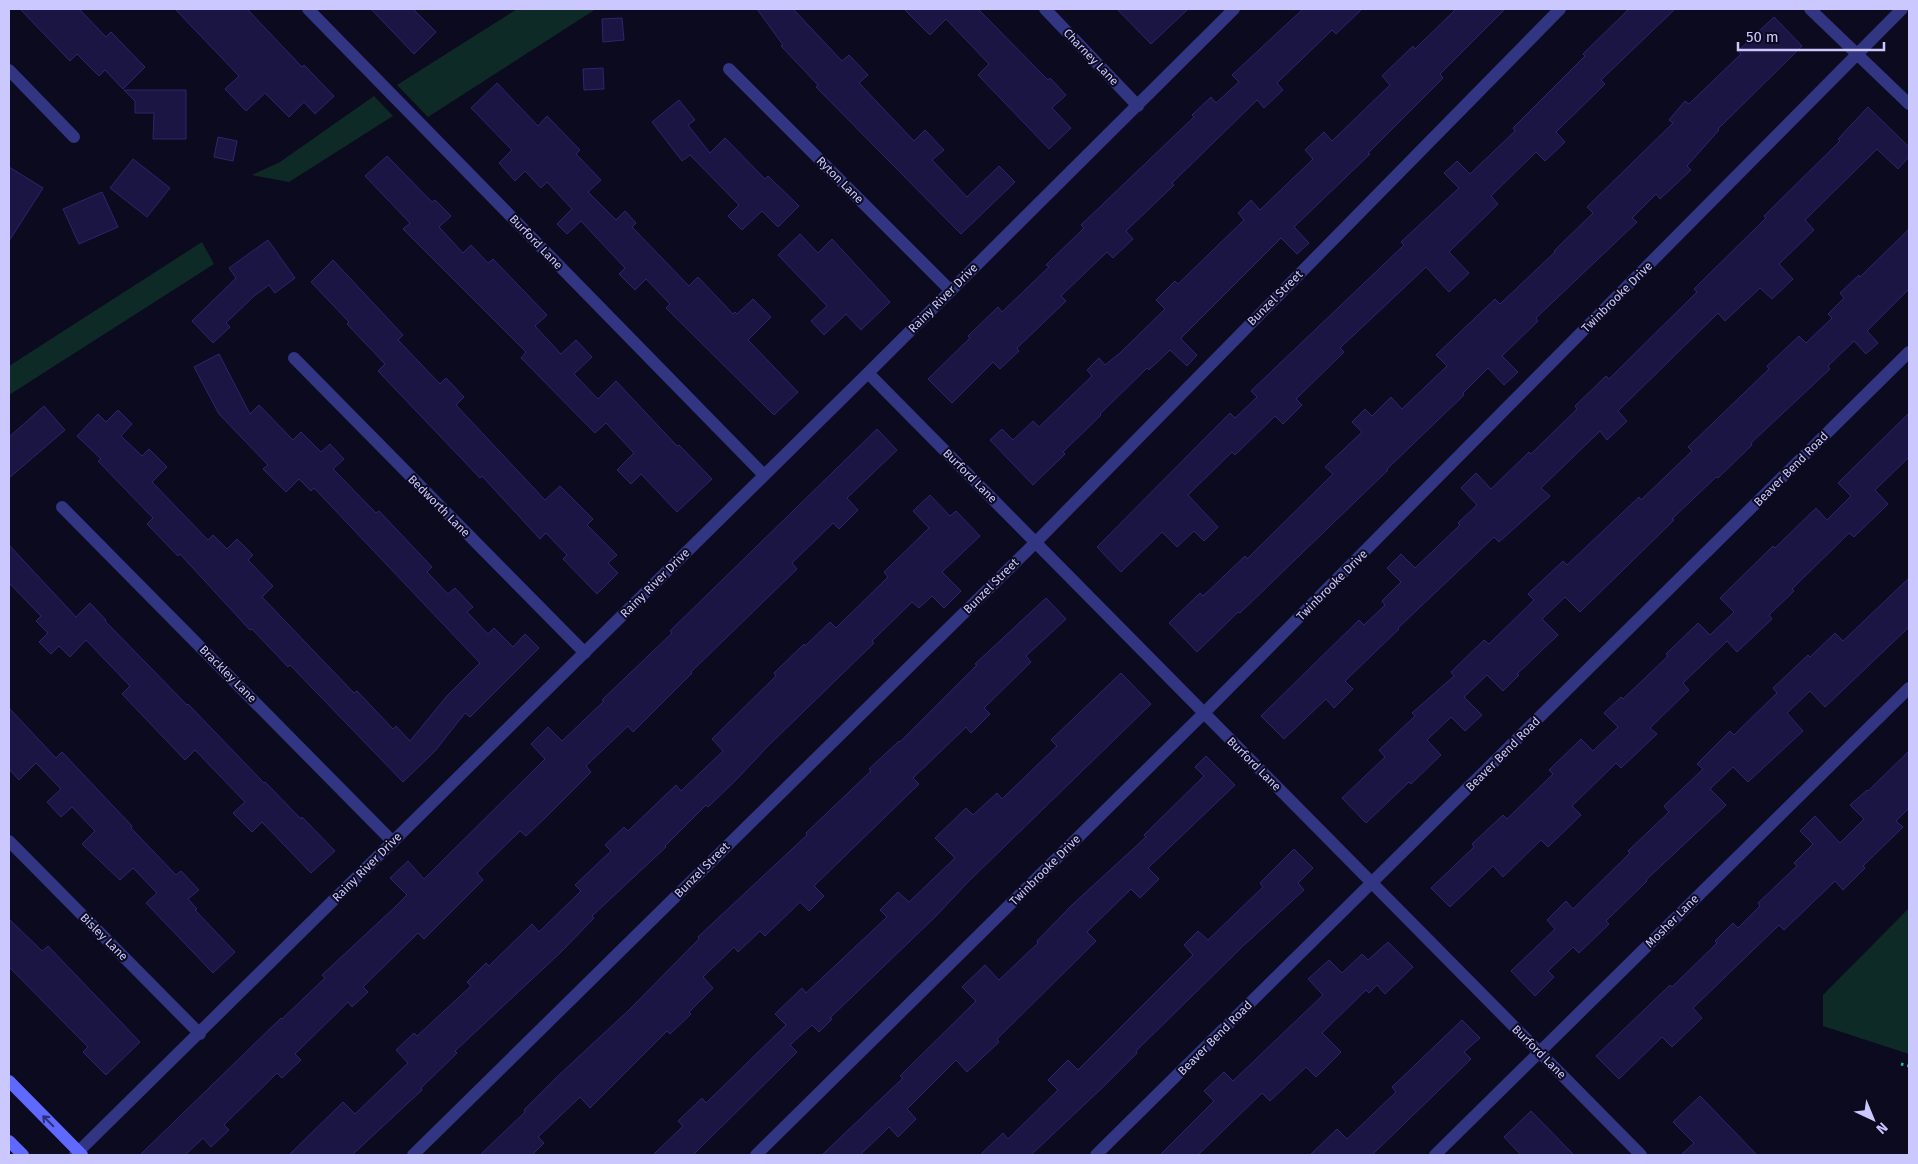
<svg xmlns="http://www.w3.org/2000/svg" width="1918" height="1164" font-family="'Fira Sans',sans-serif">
<rect width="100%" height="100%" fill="#0c0a1f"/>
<path fill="#0d2a26" d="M517,9h79l-168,108 -31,-32z
M374,96l19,20 -104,66 -37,-7 28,-13z
M202,242l12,22 -205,131v-29z
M1909,908v146l-86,-28v-31z"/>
<path fill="#1a1542" stroke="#2d2570" d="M20,9h59l27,28 5,-5 34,35 -22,22 -18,-19 -6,6 -22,-22 -7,7z
M175,9h72l55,58 2,-2 30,31 -19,18 -11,-12 -15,15 -24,-24 -19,18 -21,-22 14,-13z
M371,9h42l23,23 -22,22z
M757,9h36l49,52 7,-6 19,20 -9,8 55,58 11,-11 19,20 -12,10 35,37 32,-31 16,16 -54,52 -145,-147 2,-2 -37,-39 2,-1z
M904,9h74l70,71 2,-2 16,17 -14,13 19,20 -22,21 -71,-74 11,-11 -43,-45 -16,16z
M1117,9h71l-37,35z
M1303,9h59l-26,25 -4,-4 -55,53 6,7 -19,18 -7,-8 -85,83 2,2 -48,46 7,8 -20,19 -6,-6 -46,44 5,5 -49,47 2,3 -19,18 -7,-7 -41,41 -24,-24 42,-41 -2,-2 30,-29 4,5 47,-45 -3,-2 38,-37 -3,-3 113,-108 -2,-2 19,-18 5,6 23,-21 -7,-7z
M1456,9h49l-65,65 3,4 -75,75 2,1 -76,73 15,16 -12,11 -16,-16 -100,100v1l16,16 -10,11 -17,-16 -21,20 -2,-2 -47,46 1,1 -38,37 2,2 -32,31 -43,-45 12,-11 11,11 20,-19 6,6 53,-51 -5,-6 12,-12 6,7 15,-12 45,-44 -9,-9 19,-19 3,3 66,-64 -6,-7 13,-13 9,10 53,-51 -8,-9 19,-18 8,9 58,-56 -8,-9 31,-30 2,3z
M1629,9h46l-74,71 4,4 -49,48 9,10 -20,19 -9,-9 -45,44 7,8 -49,48 20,21 -20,19 -23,-25 -86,81 4,4 -48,47 6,6 -19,19 -8,-8 -40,39 -3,-3 -44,43 30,32 -14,14 -10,-10 -17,16 -15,-15 -41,40 -24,-25 133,-134 5,5 22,-21 -6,-6 153,-146 -3,-3 58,-54 -15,-15 13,-12 13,13 45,-43 -2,-3 72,-72 -2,-2z
M1774,17l28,29 -84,83 1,1 -32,36 4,4 -31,29 -4,-5 -24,24 5,4 -101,96 2,3 -36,35 16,16 -14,13 -16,-17 -25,25 1,2 -77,74 1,1 -148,143 -2,-1 -41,40 -28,-29 31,-30 3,3 42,-40 2,3 86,-85 -8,-7 37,-35 -10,-10 13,-13 7,7 19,-19 11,12 45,-43 -11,-11 59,-56 5,5 55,-52 -1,-1 39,-38 -6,-6 86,-84 -4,-3 16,-19 4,3 52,-50 -3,-3z
M622,18l2,22 -21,2 -1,-23z
M603,68l1,21 -20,1 -1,-21z
M497,83l41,43 9,-10 33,34 -4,4 25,26 -13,12 28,28 9,-9 11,12 -4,4 57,59 9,-9 35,37 2,-2 2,2 16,-15 18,18 -23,23 50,52 -24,23 -108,-107 4,-4 -24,-25 -11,11 -16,-16 6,-6 -44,-47 -14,13 -10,-10 15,-15 -25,-27 -6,6 -16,-17 -10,10 -16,-18 13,-13 -41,-42z
M124,90h62v49h-33l1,-26h-19v-12z
M679,100l16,20 -7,5 22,28 15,-15 40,41 3,-3 31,30 -21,21 -16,-16 -20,19 -14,-14 11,-11 -49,-50 -8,6 -30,-39z
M1868,107l41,40v10l-11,12 -21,-20 -72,71 9,10 -35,34 14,15 -21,20 -12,-11 -35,33 -7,-8 -100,98 9,10 -20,19 -7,-9 -59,57 9,8 -51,46 -5,-5 -96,91 1,1 -54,52 8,8 -19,19 -8,-9 -42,40 -23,-23 98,-96 5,5 21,-20 -3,-4 19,-19 -14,-14 14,-14 14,14 45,-43 -2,-2 19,-18 -16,-17 15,-15 15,16 38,-37 2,2 46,-45 -2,-3 31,-30 3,3 88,-87 -3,-3 72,-71 -2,-2 76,-75 -2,-2z
M218,137l19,4 -4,20 -19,-4z
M387,156l45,46 3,-2 16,16 -12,11 24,26 8,-8 17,18 5,-4 54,56 -12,11 26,28 15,-14 16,17 -18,17 24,25 18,-18 61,65 2,-1 33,34 -35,33 -36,-38 -10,10 -14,-14 17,-17 -28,-30 -11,10 -74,-75 5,-6 -123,-123 7,-6 -45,-47z
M133,159l37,29 -23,29 -37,-29z
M9,167l34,21 -34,53z
M102,192l16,35 -39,17 -16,-35z
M1909,229v60l-42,42 11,12 -12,11 -12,-13 -26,25 2,3 -79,74 1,2 -34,33 -2,-1 -44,42 2,1 -94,92 -15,-15 -23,22 16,16 -41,39 2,1 -16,16 -16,-16 -23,22 18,18 -17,16 -14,-14 -24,23 14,15 -30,29 -2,-2 -43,41 -24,-25 43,-41 -6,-7 36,-34 -3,-3 42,-37 -3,-4 33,-32 5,4 45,-44 -6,-6 35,-33 4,4 72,-68 2,3 51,-49 -4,-4 81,-78 -2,-3 32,-30 7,7 26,-25 -4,-4 16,-16 -4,-5 19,-18 1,2z
M800,234l18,19 14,-14 58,63 -29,28 -15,-16 -22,21 -13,-14 16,-15 -49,-51z
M268,240l27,38 -20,15 -6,-8 -15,11 -28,27 4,4 -17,16 -21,-22 44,-43 -7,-10z
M333,260l70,75 -5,5 42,44 6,-6 18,19 -8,8 89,95 15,-14 33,33 -6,6 30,30 -9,8 10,10 -21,21 -34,-35 4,-4 -21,-22 -6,6 -58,-63 -2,2 -102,-107 7,-7 -38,-40 2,-2 -38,-40z
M219,354l31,60 9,-9 34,35 8,-8 20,20 9,-8 14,15 -11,10 43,44 3,-2 53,56 -5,5 21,22 7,-6 18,19 -6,5 21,22 6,-6 19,19 12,-13 14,14 -69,69 -5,-4 -30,38 -32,31 -113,-117 -2,2 -36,-38 -2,1 -70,-76 -2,2 -31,-32 6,-6 -55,-57 3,-2 -24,-23 21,-22 8,8 12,-12 14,14 -11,12 21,20 7,-7 18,18 -15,15 56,58 5,-5 14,14 10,-10 16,16 -5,5 25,26 -11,11 92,96 3,-2 36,38 3,-3 14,15 37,-45 33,-33 -166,-175 -3,3 -12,-12 -13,13 -23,-23 5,-4 -49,-51 -25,-47z
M44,406l21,24 -56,48v-41z
M1909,413v44l-34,33 13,14 -34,33 -5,-4 -57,56 2,2 -25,24 3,4 -35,33 -10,-11 -44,42 6,7 -39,38 7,6 -36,34 -5,-5 -44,43 9,9 -33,32 -7,-7 -38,37 -10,-11 -43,41 -19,-19 43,-41 -2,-3 31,-29 4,4 46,-45 -4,-4 32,-31 12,12 25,-24 -14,-14 17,-16 2,2 45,-43 -2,-2 32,-31 12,12 24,-23 -14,-14 53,-52 2,2 41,-40 11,12 24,-24 -13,-13z
M877,429l20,21 -50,48 11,12 -19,19 -6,-6 -41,40 5,6 -106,103 1,1 -59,59 -5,-6 -42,40 5,6 -46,46 -19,18 -6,-5 -43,42 6,7 -59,59 -6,-6 -55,54 5,5 -16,15 -4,-5 -53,52 6,6 -19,18 -5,-5 -53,52 5,5 -18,17 -8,-9 -18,17h-45l141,-137 1,1 43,-41 -3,-3 72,-67 13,-13 -17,-17 18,-17 16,18 121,-120 -14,-15 17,-17 14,14 42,-40 -2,-1 70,-67 -2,-2z
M930,495l20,21 6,-5 24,25 -38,36 19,19 -17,17 -12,-12 -13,12 -7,-6 -40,39 2,2 -106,103 -30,32 -30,29 -2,-2 -41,41 1,1 -74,69 2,2 -34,35 -105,98 2,2 -36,35 1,2 -70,65h-63l54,-53 12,12 53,-51 -12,-13 18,-17 3,3 54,-50 -4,-4 19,-19 3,3 43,-42 7,8 42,-41 -6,-6 36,-34 -6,-6 19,-18 4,4 48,-46 5,6 42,-40 -11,-12 64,-63 -2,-3 30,-29 1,2 25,-24 6,6 52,-51 -4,-5 45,-44 -16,-17z
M9,545l67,72 14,-14 16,17 -1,1 82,84 1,-1 76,79 1,-1 36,37 1,-2 33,34 -24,22 -49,-51 -10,10 -19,-19 12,-11 -50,-52 -10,10 -63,-66 8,-8 -44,-46 -16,17 -11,-11 -8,8 -12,-12 9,-9 -12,-12 5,-5 -32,-33z
M1909,578v49l-84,80 -15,-16 -23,22 16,18 -55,51 -15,-15 -23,22 16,16 -80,75 1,1 -41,40 3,3 -30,29 -6,-6 -25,24 6,6 -19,19 -24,-25 44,-42 -8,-9 19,-19 7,8 57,-56 -2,-2 41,-39 -5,-6 39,-37 -6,-5 33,-33 4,4 43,-42 -4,-5 35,-33 2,2 25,-24 8,8z
M1046,598l20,21 -40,37 5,6 -47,46 6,6 -19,19 -5,-6 -53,51 6,6 -105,102 10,10 -15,15 -9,-9 -35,34 -5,-5 -22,21 -4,-5 -31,30 10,11 -24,24 2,2 -21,20 -3,-3 -77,77 -10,-11 -42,40 6,6 -12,12h-52l45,-43 -1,-2 35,-35 70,-65 70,-71 -1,-2 109,-102 -1,-2 65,-62 -2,-2 30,-28 1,1 77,-77 -2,-1z
M1121,673l30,31 -182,177 -33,35 -106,102 2,1 -13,13 -7,-7 -22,20 7,7 -104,103h-40l30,-29 -5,-5 24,-23 4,5 80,-78 -11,-11 27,-26 4,5 81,-76 -7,-7 18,-18 11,10 46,-44 -20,-20 31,-30 7,7 24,-22 5,6 55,-53 -6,-6z
M9,708l47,50 6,-6 70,74 -1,2 45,47 5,-4 18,19 -11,9 9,10 -2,1 40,42 -22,21 -67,-70 11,-10 -24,-25 -13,12 -38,-36 13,-13 -23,-24 -11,10 -14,-15 14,-13 -25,-26 -17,17 -10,-11z
M1909,751v57l-13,13 7,6 -40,39 2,2 -22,22 -8,-9 -51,49 -5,-5 -86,83 9,10 -30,29 -10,-10 -43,42 -23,-23 74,-71 2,2 45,-44 -2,-2 18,-18 5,5 22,-22 -2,-3 39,-37 -3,-3 19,-19 -13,-13 15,-15 25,27 24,-24 -14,-14 17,-15 1,1z
M1206,756l29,29 -87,83 11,11 -19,19 -9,-9 -44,43 9,9 -99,98 2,3 -32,30 -11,-12 -49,49 9,10 -18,18 -9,-10 -29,28h-38l81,-77 -3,-2 76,-75 -14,-14 23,-22 14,15 39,-37 -1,-2 35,-36 74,-68 -2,-2 60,-59 -9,-9z
M1294,849l19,19 -15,15 6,7 -62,57 -106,104 1,2 -33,33 -73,69h-51l23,-22 5,6 50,-49 -10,-10 20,-20 10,10 115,-115 -9,-10 14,-14 10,9 55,-53 -3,-4z
M9,919l33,32 6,-5 92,96 -34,33 -23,-23 5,-5 -79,-80z
M1388,942l25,25 -28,27 -8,-9 -8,8 -3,-3 -44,43 19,19 -25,25 -10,-10 -36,34 -8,-8 -64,62h-38l54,-54 -10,-10 20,-19 9,9 90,-86 -15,-16 21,-19 13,13 20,-19 6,6z
M1462,1020l18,18 -16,14 7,7 -99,96h-62l27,-26 10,10 49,-47 -4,-5z
M1700,1096l57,59h-76l13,-12 -21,-21z
M1531,1111l43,44h-53l-17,-18z"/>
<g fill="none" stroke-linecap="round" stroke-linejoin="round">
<path stroke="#22b9a4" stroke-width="3" stroke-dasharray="2.5 4" stroke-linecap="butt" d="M1901,1064l8,2"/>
<path stroke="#313582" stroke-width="12" d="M308,9l456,466
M1045,9l93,97
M1810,9l99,95
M729,69l222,222
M9,70l65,67
M294,358l291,295
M868,373l773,782
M62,507l331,335
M9,841l191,193
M75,1155l793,-782 366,-364
M413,1155l622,-612 525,-534
M756,1155l448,-442 698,-704
M1096,1155l813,-803
M1435,1155l474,-467"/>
<path stroke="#5f69ff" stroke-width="12" d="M9,1081l73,74
M9,1141l14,14"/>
</g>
<defs><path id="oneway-shaft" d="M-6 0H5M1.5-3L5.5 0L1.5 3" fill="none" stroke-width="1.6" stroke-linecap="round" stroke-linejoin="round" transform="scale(1.25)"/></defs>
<use stroke="#2d3079" href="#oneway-shaft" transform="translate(48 1121) rotate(-135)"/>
<g text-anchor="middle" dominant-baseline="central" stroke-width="4" stroke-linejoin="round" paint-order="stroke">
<g font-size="12" fill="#cac8ff" stroke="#0c0a1f">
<text transform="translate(1091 57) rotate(46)">Charney Lane</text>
<text transform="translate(840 180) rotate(45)">Ryton Lane</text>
<text transform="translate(536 242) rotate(46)">Burford Lane</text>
<text transform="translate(1617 297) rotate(-45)">Twinbrooke Drive</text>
<text transform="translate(943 298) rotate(-45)">Rainy River Drive</text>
<text transform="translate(1275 298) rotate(-45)">Bunzel Street</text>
<text transform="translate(1791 469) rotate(-45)">Beaver Bend Road</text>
<text transform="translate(970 476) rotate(45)">Burford Lane</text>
<text transform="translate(439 506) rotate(45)">Bedworth Lane</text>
<text transform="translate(655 583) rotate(-45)">Rainy River Drive</text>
<text transform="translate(1332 585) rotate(-45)">Twinbrooke Drive</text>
<text transform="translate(991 586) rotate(-45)">Bunzel Street</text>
<text transform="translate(228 674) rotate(45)">Brackley Lane</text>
<text transform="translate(1503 754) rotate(-45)">Beaver Bend Road</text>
<text transform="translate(1254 764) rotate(45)">Burford Lane</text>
<text transform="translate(367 867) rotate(-45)">Rainy River Drive</text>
<text transform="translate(702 870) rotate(-45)">Bunzel Street</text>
<text transform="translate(1045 870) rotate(-45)">Twinbrooke Drive</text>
<text transform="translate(1672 921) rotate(-45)">Mosher Lane</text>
<text transform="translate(104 937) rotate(45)">Bisley Lane</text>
<text transform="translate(1215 1038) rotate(-45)">Beaver Bend Road</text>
<text transform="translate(1539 1052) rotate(45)">Burford Lane</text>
</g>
</g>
<rect width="1918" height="1164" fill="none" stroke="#cac8ff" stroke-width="20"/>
<g transform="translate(1873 1119) rotate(136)" stroke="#0c0a1f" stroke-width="4" paint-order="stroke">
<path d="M0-4L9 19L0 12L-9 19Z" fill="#cac8ff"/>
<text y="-8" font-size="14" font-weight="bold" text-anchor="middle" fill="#cac8ff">N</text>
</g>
<path d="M1738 42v8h146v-8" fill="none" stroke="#cac8ff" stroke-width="2.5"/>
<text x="1746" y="42" font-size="15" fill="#cac8ff" stroke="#0c0a1f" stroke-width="4" paint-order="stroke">50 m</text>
</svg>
